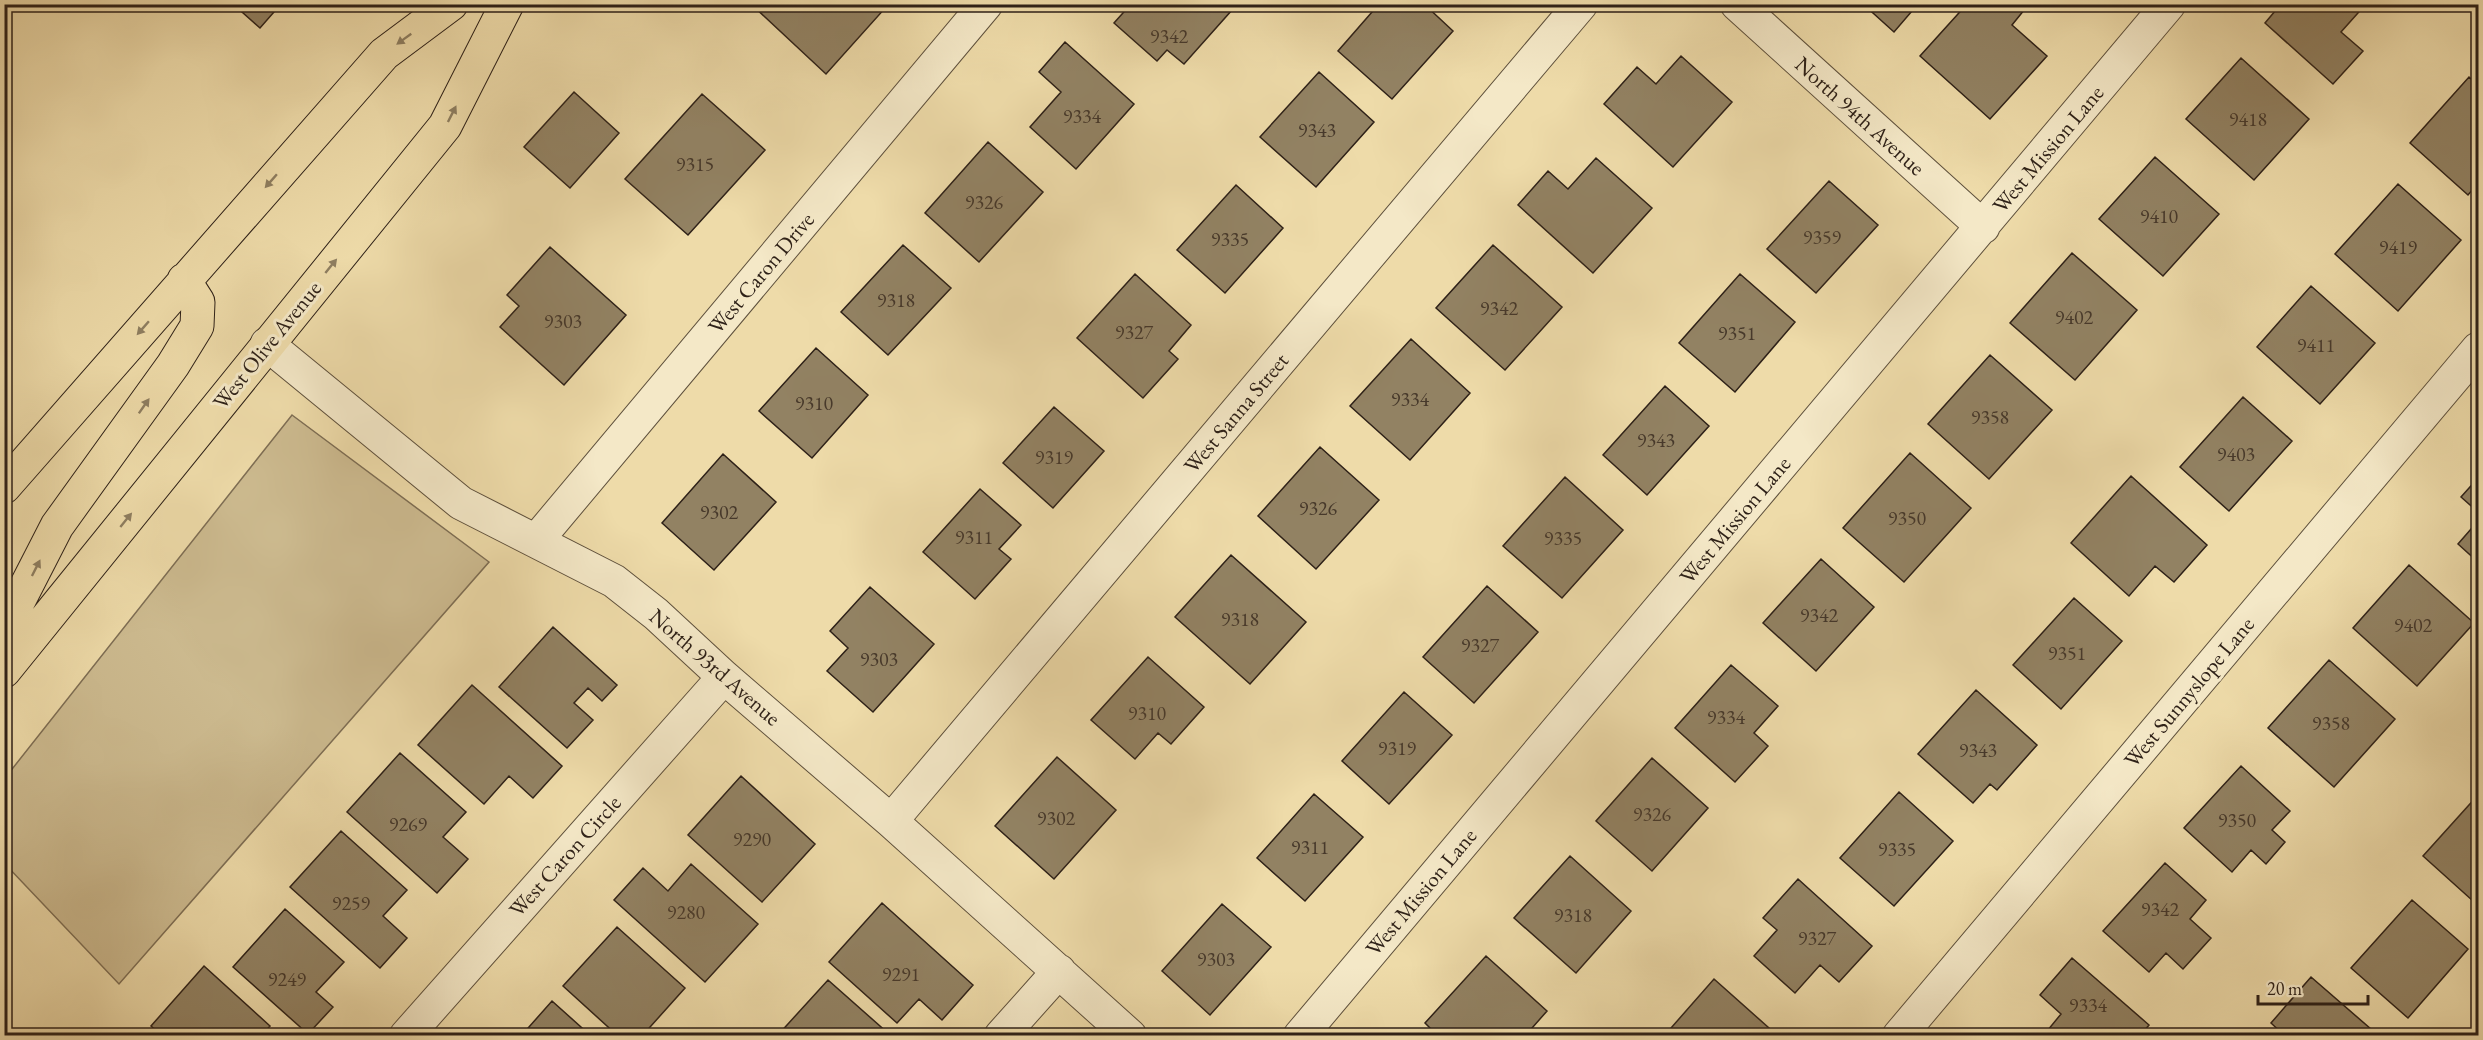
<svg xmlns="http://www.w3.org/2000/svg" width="2483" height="1040" font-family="'EB Garamond',serif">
<rect width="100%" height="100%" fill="#eedba9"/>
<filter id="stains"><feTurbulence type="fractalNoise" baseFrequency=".00333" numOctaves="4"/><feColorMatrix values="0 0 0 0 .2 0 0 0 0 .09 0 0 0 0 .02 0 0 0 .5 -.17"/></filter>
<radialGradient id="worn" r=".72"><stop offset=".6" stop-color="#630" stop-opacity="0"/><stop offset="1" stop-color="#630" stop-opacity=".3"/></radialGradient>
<path fill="#cdbb90" stroke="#7e6e54" stroke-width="1.5" d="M292,415l197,147 -370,422 -114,-120v-86z"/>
<path fill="#928263" stroke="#2e2118" stroke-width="1.5" d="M233,4h48l-21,24z
M751,4h135l1,2 -61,68z
M1131,4h94l7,6 -48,54 -17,-14 -10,11 -43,-38z
M1379,4h45l29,27 -61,68 -54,-48z
M1863,4h55l-24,28z
M1967,4h62l-17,21 35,31 -57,63 -70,-63z
M2281,4h85l-25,28 22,19 -30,33 -68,-61z
M1065,42l69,62 -58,65 -46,-42 31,-35 -22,-20z
M1681,56l51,46 -59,65 -69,-63 33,-37 19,17z
M2241,58l68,61 -55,61 -68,-61z
M1319,72l55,50 -58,65 -56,-50z
M2469,77l9,8v98l-10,12 -58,-52z
M574,92l45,41 -49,55 -46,-41z
M702,94l63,56 -77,85 -63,-56z
M988,142l55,50 -64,70 -54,-49z
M2155,157l64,57 -56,62 -64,-57z
M1596,158l56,50 -59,65 -75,-68 30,-34 20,18z
M1829,181l49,44 -62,68 -49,-44z
M2398,184l63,56 -63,71 -63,-57z
M1236,185l47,43 -58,65 -48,-43z
M903,245l48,43 -63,67 -47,-43z
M1493,245l69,62 -57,63 -69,-62z
M550,247l76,68 -62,70 -64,-58 19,-21 -12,-11z
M2072,253l65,57 -62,70 -65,-57z
M1135,274l56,51 -22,26 9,8 -35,39 -66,-60z
M1740,274l55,48 -60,70 -56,-49z
M2311,286l64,57 -55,61 -63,-57z
M1411,339l59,54 -60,67 -60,-54z
M816,348l52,47 -56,63 -53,-47z
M1990,355l62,55 -63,69 -61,-55z
M1665,386l44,40 -62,69 -44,-40z
M2243,397l49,44 -63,70 -49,-44z
M1054,407l50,44 -51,57 -50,-45z
M1320,447l59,53 -63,69 -58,-53z
M1910,453l61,55 -67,74 -61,-54z
M723,454l53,48 -62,68 -52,-47z
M2131,476l76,69 -33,37 -19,-16 -26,30 -58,-53z
M1565,477l58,53 -61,68 -59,-52z
M2478,478v34l-17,-15z
M980,489l41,36 -22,24 12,10 -36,40 -52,-47z
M2478,521v41l-20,-18z
M1231,555l75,67 -56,62 -75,-67z
M1821,559l53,48 -58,64 -53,-48z
M2409,565l65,58 -57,63 -64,-58z
M1487,586l51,46 -64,71 -51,-46z
M870,587l64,57 -61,68 -46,-41 21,-23 -18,-17z
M2074,598l48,43 -61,68 -48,-44z
M553,627l64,58 -15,16 -14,-13 -14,15 19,17 -26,28 -68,-61z
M1148,657l56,50 -33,37 -13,-11 -23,26 -44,-39z
M2329,660l66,59 -61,68 -66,-59z
M1731,665l47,41 -24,27 14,13 -33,36 -60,-54z
M472,685l90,81 -29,32 -24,-22 -25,28 -66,-59z
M1976,690l61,55 -40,45 -7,-6 -17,19 -55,-49z
M1404,692l48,43 -63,69 -47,-43z
M400,753l66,59 -23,25 25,22 -31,34 -90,-81z
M1057,757l59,53 -62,69 -59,-53z
M1652,758l56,50 -56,63 -56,-50z
M2241,766l49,45 -18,19 13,12 -19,22 -15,-14 -19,22 -48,-44z
M741,776l74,68 -53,58 -74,-67z
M1899,792l54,49 -59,65 -54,-48z
M1314,794l49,43 -58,64 -48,-43z
M2478,795v100l-5,6 -50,-45z
M341,831l66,59 -24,26 24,22 -27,30 -90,-81z
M1570,856l61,55 -55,62 -62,-55z
M2165,863l41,37 -16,19 21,19 -28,31 -17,-16 -17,19 -46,-41z
M691,864l67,60 -53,58 -91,-82 29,-32 25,23z
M1798,879l74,67 -33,36 -19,-17 -25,28 -41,-37 23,-26 -14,-12z
M2412,900l56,49 -60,69 -57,-50z
M882,903l91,82 -31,35 -23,-21 -22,24 -68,-61z
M1222,904l49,43 -61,68 -48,-44z
M285,909l59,53 -28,30 17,15 -25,27 -75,-67z
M617,927l68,61 -43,48h-24l-55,-50z
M1486,956l61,55 -22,25h-87l-13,-13z
M2072,958l77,67 -9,11h-97l18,-22 -21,-19z
M204,966l66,60 -9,10h-99l-11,-10z
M2311,977l68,59h-94l-14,-13z
M1714,979l64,57h-114z
M828,980l61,54 -2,2h-110z
M552,1001l39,35h-70z"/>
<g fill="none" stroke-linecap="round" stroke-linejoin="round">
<defs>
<path id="minor" d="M1737,4l246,223
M267,344l194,159 153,78 42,33 68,63 167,144 239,215
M536,541l450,-537
M891,821l690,-817
M406,1036l318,-359
M1001,1036l58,-65
M1300,1036l869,-1032
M1899,1036l579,-687"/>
<path id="major" d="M4,487l380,-433 67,-50
M4,640l13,-36 40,-78 116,-161 24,-39 1,-24 -14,-22
M4,671l441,-545 62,-122"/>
</defs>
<use href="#minor" stroke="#5e503c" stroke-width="35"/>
<use href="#major" stroke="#2e2118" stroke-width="35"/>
<use href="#minor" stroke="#f4e8c7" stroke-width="33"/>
<use href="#major" stroke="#eedba9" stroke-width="33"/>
</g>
<defs><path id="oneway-solid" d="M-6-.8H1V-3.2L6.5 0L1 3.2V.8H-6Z" transform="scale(1.5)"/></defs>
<g fill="#8e7e60">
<use href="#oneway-solid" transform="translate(404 39) rotate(144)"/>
<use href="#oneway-solid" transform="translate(452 114) rotate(-63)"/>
<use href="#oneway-solid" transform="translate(271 181) rotate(131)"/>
<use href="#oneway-solid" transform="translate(331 266) rotate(-51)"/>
<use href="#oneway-solid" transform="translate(143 328) rotate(131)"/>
<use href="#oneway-solid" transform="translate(144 406) rotate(-55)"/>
<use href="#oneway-solid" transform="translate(126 520) rotate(-51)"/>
<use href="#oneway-solid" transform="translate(36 568) rotate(-63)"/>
</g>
<g text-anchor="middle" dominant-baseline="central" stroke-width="6" stroke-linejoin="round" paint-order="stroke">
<g font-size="20" fill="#47392b">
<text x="1169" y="36">9342</text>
<text x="1082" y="116">9334</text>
<text x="2248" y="119">9418</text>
<text x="1317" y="130">9343</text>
<text x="695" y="164">9315</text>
<text x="984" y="202">9326</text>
<text x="2159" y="216">9410</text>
<text x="1822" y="237">9359</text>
<text x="1230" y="239">9335</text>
<text x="2398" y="247">9419</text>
<text x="896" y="300">9318</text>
<text x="1499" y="308">9342</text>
<text x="2074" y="317">9402</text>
<text x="563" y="321">9303</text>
<text x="1134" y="332">9327</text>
<text x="1737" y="333">9351</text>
<text x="2316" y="345">9411</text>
<text x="1410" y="399">9334</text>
<text x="814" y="403">9310</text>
<text x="1990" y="417">9358</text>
<text x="1656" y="440">9343</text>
<text x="2236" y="454">9403</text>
<text x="1054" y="457">9319</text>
<text x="1318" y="508">9326</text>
<text x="719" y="512">9302</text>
<text x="1907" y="518">9350</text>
<text x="974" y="537">9311</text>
<text x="1563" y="538">9335</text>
<text x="1819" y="615">9342</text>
<text x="1240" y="619">9318</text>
<text x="2413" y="625">9402</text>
<text x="1480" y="645">9327</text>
<text x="2067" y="653">9351</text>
<text x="879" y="659">9303</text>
<text x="1147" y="713">9310</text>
<text x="1726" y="717">9334</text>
<text x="2331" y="723">9358</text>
<text x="1397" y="748">9319</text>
<text x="1978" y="750">9343</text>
<text x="1652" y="814">9326</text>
<text x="1056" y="818">9302</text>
<text x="2237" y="820">9350</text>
<text x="408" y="824">9269</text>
<text x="752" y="839">9290</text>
<text x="1310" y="847">9311</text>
<text x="1897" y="849">9335</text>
<text x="351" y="903">9259</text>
<text x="2160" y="909">9342</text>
<text x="686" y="912">9280</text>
<text x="1573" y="915">9318</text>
<text x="1817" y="938">9327</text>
<text x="1216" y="959">9303</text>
<text x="901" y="974">9291</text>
<text x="287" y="979">9249</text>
<text x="2088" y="1005">9334</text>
</g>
<g font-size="22" fill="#2e2118" stroke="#f4e8c7">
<text transform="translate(1860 116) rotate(42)">North 94th Avenue</text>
<text transform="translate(2048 149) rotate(-50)">West Mission Lane</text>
<text transform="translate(761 273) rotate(-50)">West Caron Drive</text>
<text transform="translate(267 345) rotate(-51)">West Olive Avenue</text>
<text transform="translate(1236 413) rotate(-50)">West Sanna Street</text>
<text transform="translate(1735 520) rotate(-50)">West Mission Lane</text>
<text transform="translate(715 667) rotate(41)">North 93rd Avenue</text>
<text transform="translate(2189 692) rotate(-50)">West Sunnyslope Lane</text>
<text transform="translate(565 856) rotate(-48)">West Caron Circle</text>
<text transform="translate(1421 892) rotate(-50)">West Mission Lane</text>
</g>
</g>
<rect width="2483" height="1040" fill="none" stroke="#eedba9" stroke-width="24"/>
<rect x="6" y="6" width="2471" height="1028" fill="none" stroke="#2e2118" stroke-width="3"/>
<rect x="12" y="12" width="2459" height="1016" fill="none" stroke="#2e2118" stroke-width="1.5"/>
<path d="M2258 995v9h110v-9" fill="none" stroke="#2e2118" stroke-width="3"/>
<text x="2267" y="995" font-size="18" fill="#2e2118" stroke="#f4e8c7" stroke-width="4.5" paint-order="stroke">20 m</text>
<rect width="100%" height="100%" filter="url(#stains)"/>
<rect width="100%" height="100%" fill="url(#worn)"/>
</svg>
